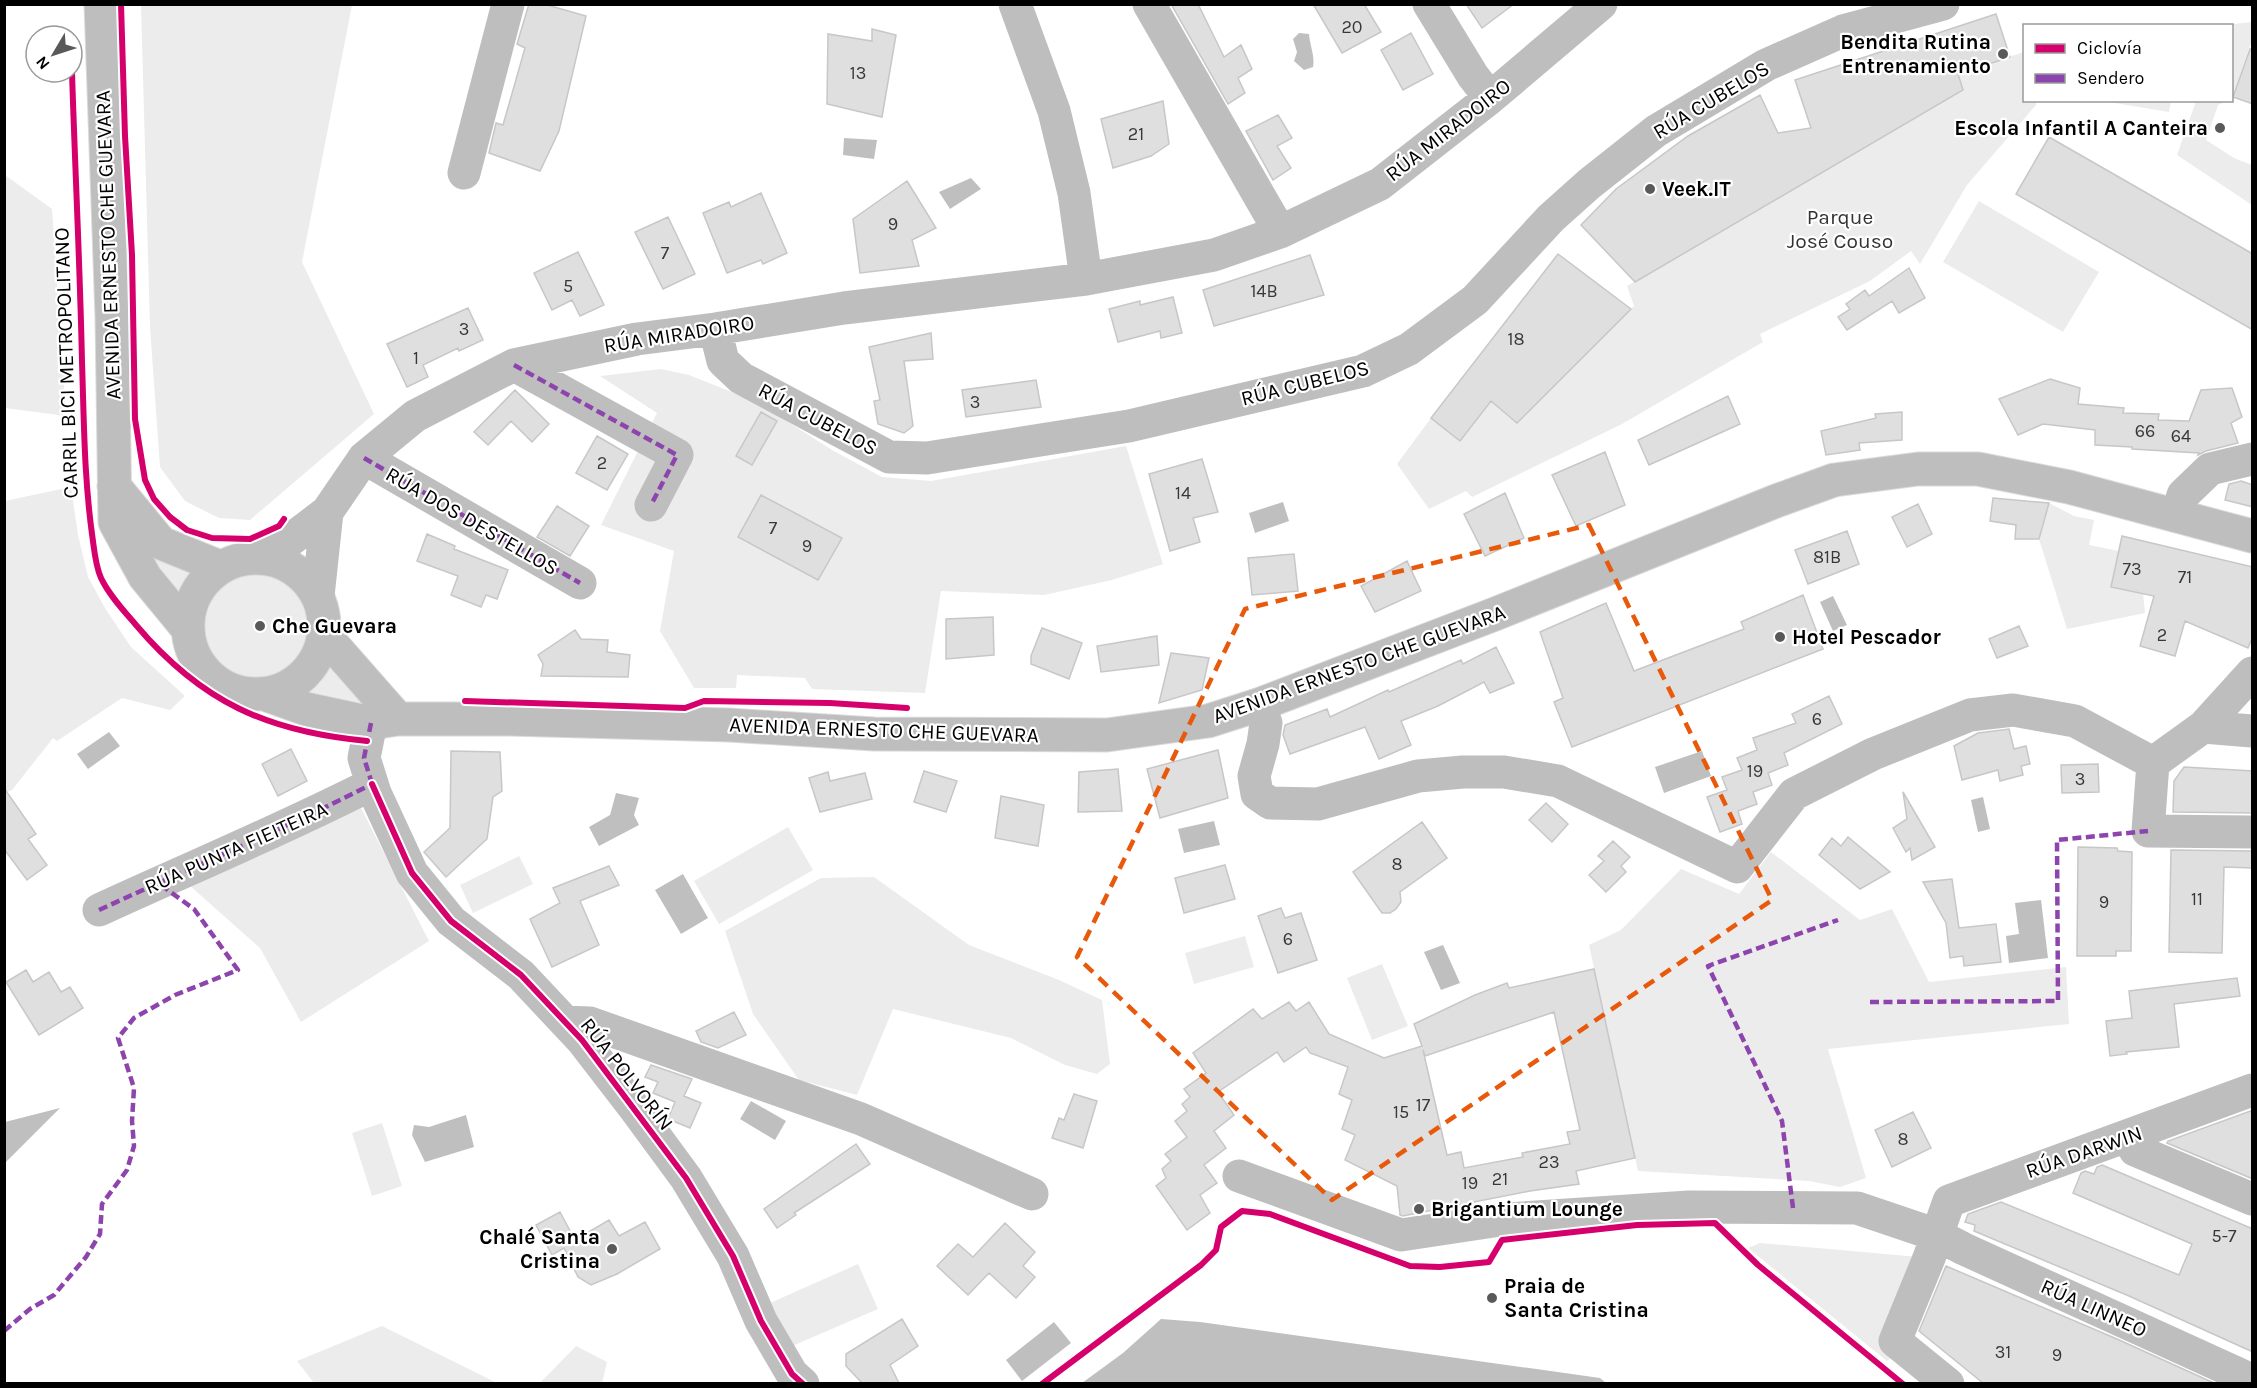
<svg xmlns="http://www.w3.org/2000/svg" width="2257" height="1388" font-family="Karla,sans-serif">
<rect width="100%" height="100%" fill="#fff"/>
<path fill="#ececec" d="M141,5h211l-50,257 72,152 -124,106 -31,-2 -34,-17 -25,-34 -10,-140z
M2252,22v18l-20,58v-72l-7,-1z
M2024,52v48l12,1v4l-69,80 -47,79 -9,-13 -41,30 -110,53 3,8 -141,82 -150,73 -6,-6 -37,18 -32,-45 34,-46 29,23 31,-40 26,22 117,-117 -7,-20 335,-196 -4,-16z
M2103,101h68l-2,11z
M2196,101h31l-9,4 -12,35 28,18 18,7v40l-75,-50z
M5,175l47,34 14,207 -61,-8z
M1979,201l120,71 -36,60 -120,-70z
M661,369l28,6 68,27 75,48 50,27 49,4 195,-35 37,118 -51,16 -68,15 -103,-4 -16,102 -113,-4 -7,-11 -68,-3 -1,13h-42l-34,-57 14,-80 -73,-26 56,-112 -57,-37z
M71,487l7,48 10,42 17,31 26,39 54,49 -15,14 -48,-12 -65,43 -4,-3 -41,52 -7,3v-292z
M2049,503l25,13 20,4 -5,25 30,6 -8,36 32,6 2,20 -78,16 -28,-90z
M133,535l66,39 -16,27z
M202 626a54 54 0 1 1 108 0a54 54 0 1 1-108 0Z
M329,664l50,44 -78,-10 19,-15z
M361,808l68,133 -128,81 -41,-74 -71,-63z
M788,827l25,43 -94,54 -25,-43z
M1771,852l89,68 32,-11 37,73 137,-15 3,57 -241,25 38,129 -26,9 -31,-6 -171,-10 -49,-226 32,-15 60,-61 58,25z
M519,856l14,28 -60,29 -13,-28z
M874,877l95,68 90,35 43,20 8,64 -13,10 -32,-9 -54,-27 -118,-29 -36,86 -58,-15 -46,-66 -28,-83 96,-53z
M1245,936l9,31 -60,17 -9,-31z
M1382,964l26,62 -36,14 -25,-62z
M382,1123l20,63 -30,10 -20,-63z
M1760,1243l159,14 -25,98 -7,6 -139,-113z
M858,1264l20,45 -88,38 -20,-44z
M382,1326l115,57h-183l-17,-22z
M576,1346l31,16 -5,21h-62z"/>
<path fill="#bfbfbf" d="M1299,33l10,1c1,12 6,22 4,33l-9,3 -10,-9 3,-9 -4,-13z
M844,138l33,2 -3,19 -31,-4z
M971,178l10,11 -31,20 -11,-17z
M1283,502l6,19 -34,12 -6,-20z
M1833,596l14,29 -14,6 -13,-29z
M109,732l11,14 -32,23 -11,-15z
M1702,751l9,25 -47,17 -9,-26z
M616,793l23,5 -5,17 5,10 -40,21 -10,-19 21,-12z
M1983,797l7,32 -12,3 -7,-32z
M1214,821l6,24 -36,8 -6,-24z
M683,874l25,44 -27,16 -26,-44z
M2041,900l7,58 -39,5 -3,-27 13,-2 -4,-31z
M1443,945l17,38 -19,7 -17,-38z
M751,1101l35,20 -11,19 -35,-21z
M60,1108l-55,55v-41z
M466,1115l8,32 -49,15 -13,-27 2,-10 15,2z
M1161,1319l39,3 400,56 6,5h-524l41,-30z
M1054,1322l17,21 -49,38 -16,-21z"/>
<path fill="#dfdfdf" stroke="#c7c7c7" stroke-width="1.5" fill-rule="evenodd" d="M529,4h15l42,12 -27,115 -19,40 -51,-18 7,-30 7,2 22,-77 -8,-4z
M1171,4h27l26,53 17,-12 11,24 -14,9 7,15 -17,11z
M1313,4h51l17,28 -39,21z
M1466,4h48l-32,24z
M1996,14l14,43 -52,17 5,16 -328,192 -54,-57 35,-36 72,-53 72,-41 18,38 33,-5 -16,-48z
M872,29l24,6 -14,82 -55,-13 1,-70 44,7z
M1411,33l22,41 -30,16 -22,-40z
M2250,49h3v55l-20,-7z
M1163,101l6,43 -18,12 -38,12 -12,-49z
M1278,115l14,23 -15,8 14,22 -18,12 -27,-49z
M2049,137l204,117v76l-237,-136z
M907,181l29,47 -24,12 7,26 -59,7 -7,-54z
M761,193l26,60 -24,11 -2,-4 -34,13 -24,-60 26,-11 2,5z
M668,217l27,57 -32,15 -28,-57z
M578,252l26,53 -24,11 -8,-16 -20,10 -18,-37z
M1558,254l73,55 -114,114 -26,-22 -31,40 -29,-23z
M1310,255l14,40 -110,31 -11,-36z
M1909,268l16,30 -26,15 -7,-12 -45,29 -9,-13 12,-8 -4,-5 19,-14 4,6z
M1173,297l9,36 -21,5 -1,-7 -42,11 -9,-33 31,-8v4z
M468,308l15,32 -24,11 -1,-3 -35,17 5,12 -21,10 -20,-43z
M931,333l2,26 -29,2 9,65 -9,7 -26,-9 -4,-23 6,-1 -11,-53z
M2050,379l30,9 -2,16 46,4 -1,5 36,1 -1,6 31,1 12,-31 31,-2 10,29 -11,6 7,20 -32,8 -8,4 1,-2 -67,-4v-2l-37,-2v-15l-52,-6 -25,11 -19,-36z
M1036,380l5,27 -75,10 -4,-27z
M515,390l34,34 -17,18 -21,-21 -23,24 -14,-13z
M1728,396l12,28 -91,41 -11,-25z
M761,412l16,9 -25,44 -16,-9z
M1902,412v28l-43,3 1,7 -34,5 -5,-24 55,-13 -1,-4z
M597,436l31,18 -21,36 -31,-17z
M1605,452l20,53 -49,21 -24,-51z
M1202,459l16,53 -25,6 7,24 -30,9 -21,-77z
M2241,481l12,4v22l-28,-7 4,-16z
M1505,493l19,45 -39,18 -21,-42z
M761,495l81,43 -24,42 -80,-43z
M1993,498l56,5 -10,36h-24l1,-14 -26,-4z
M1918,504l14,30 -25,13 -15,-30z
M557,506l32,20 -19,30 -33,-19z
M1847,531l12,33 -51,20 -13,-34z
M427,534l28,12 -1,3 54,21 -11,29 -11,-4 -5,12 -30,-12 7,-19 -41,-15z
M2122,536l131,31v69l-5,12 -63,-27 -10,35 -35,-10 14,-50 -43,-9z
M1294,554l4,37 -46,4 -4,-37z
M1407,561l14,30 -46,21 -14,-26z
M1803,595l20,54 -251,98 -18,-45 9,-4 -23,-66 66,-29 28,68 110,-42 -3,-7z
M993,617l1,38 -48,4v-40z
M2019,626l9,20 -31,12 -8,-19z
M1042,628l40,15 -13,36 -38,-15v-8z
M575,630l6,9 27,1 -1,12 23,3 -2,22 -87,-1 2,-12 -5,-9z
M1157,636l2,29 -58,7 -4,-26z
M1496,647l18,36 -24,10 -6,-11 -46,24 -37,15 10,24 -32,14 -14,-32 -75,27 -7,-19 2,-10 42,-16 3,8 58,-27 1,2 72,-32 2,4z
M1171,653l38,5 -7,32 -43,13z
M1829,696l13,28 -58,29 4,12 -20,8 4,12 -19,7 4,12 -19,7 4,13 -22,8 -13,-35 20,-7 -5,-13 20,-7 -5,-12 20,-8 -4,-12 43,-15 -4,-9z
M2009,729l5,20 12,-3 4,18 -9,2 2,9 -23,6 -2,-11 -36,10 -8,-34 24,-13z
M291,749l16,32 -29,15 -16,-32z
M1218,750l10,48 -68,20 -13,-49z
M451,751l49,1 2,39 -9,6 -6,42 -41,38 -22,-25 26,-24z
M2098,764l1,28 -37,1 -1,-28z
M2184,767l69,4v42l-80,-1 1,-31z
M1118,769l4,42 -44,1 1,-40z
M924,771l33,10 -11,31 -32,-10z
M828,772l2,9 35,-8 7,26 -52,13 -11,-34z
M4,788l32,46 -8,5 19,26 -20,15 -23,-31z
M1903,792l32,55 -23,13 -2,-12 -4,4 -13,-24 14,-9z
M1001,796l43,9 -6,41 -43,-8z
M1546,803l22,21 -16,18 -23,-22z
M1422,822l25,36 -47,34 1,10 -5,7 -6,4h-8l-29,-41z
M1848,837l42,35 -30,17 -41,-34 13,-17 9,8z
M1613,841l17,16 -9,9 5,6 -20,20 -17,-17 15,-14 -6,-5z
M2078,847l39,1 1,3 14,1 -1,99h-15v5h-39z
M2171,850l82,1v17l-29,-1 -2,86 -53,-1z
M1225,865l10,34 -51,14 -9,-35z
M609,866l10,19 -39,16 19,44 -47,22 -22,-48 30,-16 -7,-15z
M1952,879l7,49 37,-4 5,38 -37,4 -1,-10 -13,2 -4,-35 -23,-41z
M1281,908l4,10 16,-5 16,47 -39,13 -20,-57z
M1594,969l41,189 -59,13 3,13 -49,7 -127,25 -3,-1 -3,-29 -52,-26 10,-25 -13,-6 10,-29 -13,-6 9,-27 -38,-14 -4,-6 -22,15 -7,-10 -59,40 16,23 -20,16 12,17 -22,17 13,18 -17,12 10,18 -23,17 -31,-44 10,-8 -4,-9 9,-8 -6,-7 22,-17 -12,-16 12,-10 -5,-7 8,-7 -6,-8 22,-16 -13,-20 60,-44 9,10 27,-17 7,9 13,-9 20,32 55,24 38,-12 -8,-22 61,-29 32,-12 2,5zM1554,1012l26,118 -13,2 3,12 -48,9 1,4 -59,11 -3,-16 -14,3 -24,-105 2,6z
M26,970l7,12 16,-10 12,20 9,-5 13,21 -44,27 -33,-53z
M2237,978l3,18 -66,8 5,43 -53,5 1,2 -17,2 -4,-35 26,-3 -3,-27z
M734,1012l12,23 -28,13 -17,-6 -5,-11z
M651,1065l41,14 -8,17 17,7 -11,25 -22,-9 7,-17 -22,-9 5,-11 -13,-5z
M1074,1094l23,7 -14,47 -31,-10 7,-20 5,2z
M2253,1110v69l-86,-36 1,-2z
M1913,1112l18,36 -39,19 -17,-37z
M856,1144l14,20 -76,49 2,2 -19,13 -13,-19z
M2102,1165l151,64v123l-124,-56 -155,-65 1,-6 -10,-3 3,-8 33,-12 178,73 13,-31 -119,-51 8,-20 4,-2 9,3 3,-7z
M560,1212l15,28 34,-20 10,16 26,-14 15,27 -43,25 -26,11 -13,-8 -14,-29 -12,7 -16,-30z
M1005,1223l30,29 -12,14 12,11 -19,21 -27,-25 -21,22 -31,-29 21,-22 15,13z
M1946,1266l171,73 97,44h-231l-64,-52z
M902,1319l16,27 -28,19 9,18h-37l-16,-17v-12z"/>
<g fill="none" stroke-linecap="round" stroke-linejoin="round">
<defs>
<path id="major" d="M101,4l11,313 3,205 30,55 42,51
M114,486l47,57 59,24
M188 626a68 68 0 1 1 136 0a68 68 0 1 1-136 0Z
M325,636l73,83
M264,694l42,15 65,14 27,-4h110l221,6 145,9 233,1 101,-14 50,-16 237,-91 281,-113 58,-21 84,-11h60l91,18 183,49"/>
</defs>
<use href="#major" stroke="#dbdbdb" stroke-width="35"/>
<path stroke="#bebebe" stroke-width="33" d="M1015,4l39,107 20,82 12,86
M1149,4l131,228
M1429,4l44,72 17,22
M464,173l44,-169
M715,329l8,32 18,17 148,79 38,1 202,-32 234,-55 46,-22 66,-49 76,-82 38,-34 67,-53 110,-66 77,-34 100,-27
M514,365l163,90 -26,50
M364,458l216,125
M2177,516l6,-21 27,-26 42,-10
M260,557l21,-10 46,-35 37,-54 51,-42 99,-51 123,-26 78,-10 129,-21 242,-29 128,-24 66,-23 100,-48 110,-86 111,-94
M318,596l9,-84
M1258,705l8,18 -3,21 -9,32 3,18 13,9 48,1 100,-28 45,-4h41l54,9 179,86 57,-73 79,-40 97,-39 43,-5 62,11 78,42
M371,723l-7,35 11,35 37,80 39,48 70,54 61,65 54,70 50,68 47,78 28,65 31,53 11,10
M2203,727l49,4
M2153,763l-5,68 104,1
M2153,763l50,-36 49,-54
M99,910c91,-42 183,-80 273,-126
M565,1022l25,1 271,96 171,75
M2129,1136l6,14 117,49
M1239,1176l162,59 106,-16 182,-12 168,1 80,27 27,14 288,131
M1948,1384l-53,-43 34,-83 20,-57 303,-111"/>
<use href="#major" stroke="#bebebe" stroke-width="33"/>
<path stroke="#8e44ad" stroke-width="4.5" stroke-dasharray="9 4.5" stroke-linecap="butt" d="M514,365l163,90 -26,50
M364,458l216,125
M371,723l-7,35 9,29
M99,910c91,-42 183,-80 273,-126
M1870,1002l188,-1 -1,-161 91,-9
M1793,1208l-11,-87 -74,-155 130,-46
M4,1331l26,-22 24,-14 32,-38 14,-23 2,-30 25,-34 7,-24 -2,-25 2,-33 -16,-50 16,-20 41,-23 63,-25 -44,-61 -36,-26"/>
<defs>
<path id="cycleway" d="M121,4l4,132 7,119 3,164 10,61 9,19 16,18 17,13 25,8 38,1 29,-13 5,-7
M72,72c3,97 8,193 10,290 2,58 2,114 10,172 2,13 3,31 9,44 8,17 23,33 35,47 65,77 132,107 231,116
M465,701l220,7 19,-7 126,2 77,5
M372,784l40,89 39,48 70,54 61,65 104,138 47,78 28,65 31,53 11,10
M1042,1384l159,-119 15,-15 5,-23 21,-16 28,3 140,52 30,1 49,-5 13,-22 135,-15 78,-2 43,42 145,119"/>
</defs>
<use href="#cycleway" stroke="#fff" stroke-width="10"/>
<use href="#cycleway" stroke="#d6006c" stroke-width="6"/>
</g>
<path fill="none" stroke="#e8590c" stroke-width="4.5" stroke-dasharray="12 8" stroke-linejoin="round" d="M1589,525l183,375 -440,300 -255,-243 168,-348z"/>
<g fill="#595959" stroke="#fff" stroke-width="2">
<circle cx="2003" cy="54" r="6"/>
<circle cx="2220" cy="128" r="6"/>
<circle cx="1650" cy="189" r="6"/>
<circle cx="260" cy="626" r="6"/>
<circle cx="1780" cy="637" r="6"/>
<circle cx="1419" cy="1209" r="6"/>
<circle cx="612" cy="1249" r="6"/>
<circle cx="1492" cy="1298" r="6"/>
</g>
<g text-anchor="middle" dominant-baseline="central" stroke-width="4.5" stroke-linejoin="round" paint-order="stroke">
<g font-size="18" fill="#383838">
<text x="1352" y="27">20</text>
<text x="858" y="73">13</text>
<text x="1136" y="134">21</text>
<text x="893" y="224">9</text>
<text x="665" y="253">7</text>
<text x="568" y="286">5</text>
<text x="1264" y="291">14B</text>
<text x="464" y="329">3</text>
<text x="1516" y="339">18</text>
<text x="416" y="358">1</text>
<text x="975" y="402">3</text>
<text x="2145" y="431">66</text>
<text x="2181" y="436">64</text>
<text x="602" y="463">2</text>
<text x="1183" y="493">14</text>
<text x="773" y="528">7</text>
<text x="807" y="546">9</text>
<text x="1827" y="557">81B</text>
<text x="2132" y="569">73</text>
<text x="2185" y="577">71</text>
<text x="2162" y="635">2</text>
<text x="1817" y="719">6</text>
<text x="1755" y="771">19</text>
<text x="2080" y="779">3</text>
<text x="1397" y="864">8</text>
<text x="2197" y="899">11</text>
<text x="2104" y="902">9</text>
<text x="1288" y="939">6</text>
<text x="1423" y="1105">17</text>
<text x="1401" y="1112">15</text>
<text x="1903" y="1139">8</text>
<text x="1549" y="1162">23</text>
<text x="1500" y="1179">21</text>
<text x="1470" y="1183">19</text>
<text x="2224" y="1236">5-7</text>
<text x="2003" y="1352">31</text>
<text x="2057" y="1355">9</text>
</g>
<g font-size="21" font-weight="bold" fill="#000" stroke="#fff" text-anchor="start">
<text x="1991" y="42" text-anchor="end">Bendita Rutina<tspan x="1991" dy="24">Entrenamiento</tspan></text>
<text x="2208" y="128" text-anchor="end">Escola Infantil A Canteira</text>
<text x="1662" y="189">Veek.IT</text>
<text x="272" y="626">Che Guevara</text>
<text x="1792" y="637">Hotel Pescador</text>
<text x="1431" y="1209">Brigantium Lounge</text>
<text x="600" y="1237" text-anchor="end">Chalé Santa<tspan x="600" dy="24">Cristina</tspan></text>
<text x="1504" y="1286">Praia de<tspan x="1504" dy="24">Santa Cristina</tspan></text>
</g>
<g font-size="21" fill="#000" stroke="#fff">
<text transform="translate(1711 100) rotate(-31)">RÚA CUBELOS</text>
<text transform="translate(1448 130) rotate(-38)">RÚA MIRADOIRO</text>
<text transform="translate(108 245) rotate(-92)">AVENIDA ERNESTO CHE GUEVARA</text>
<text transform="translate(679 334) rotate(-9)">RÚA MIRADOIRO</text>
<text transform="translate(66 363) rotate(-92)">CARRIL BICI METROPOLITANO</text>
<text transform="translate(1305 383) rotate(-14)">RÚA CUBELOS</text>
<text transform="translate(818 419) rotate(28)">RÚA CUBELOS</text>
<text transform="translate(472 521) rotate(30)">RÚA DOS DESTELLOS</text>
<text transform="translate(1359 664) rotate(-20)">AVENIDA ERNESTO CHE GUEVARA</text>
<text transform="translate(884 730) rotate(2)">AVENIDA ERNESTO CHE GUEVARA</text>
<text transform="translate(236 848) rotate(-24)">RÚA PUNTA FIEITEIRA</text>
<text transform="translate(627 1074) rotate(52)">RÚA POLVORÍN</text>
<text transform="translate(2084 1152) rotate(-19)">RÚA DARWIN</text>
<text transform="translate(2094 1308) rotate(24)">RÚA LINNEO</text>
</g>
<g font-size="21" fill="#333" stroke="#fff">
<text x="1840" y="217">Parque<tspan x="1840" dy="24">José Couso</tspan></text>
</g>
</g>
<rect width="2257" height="1388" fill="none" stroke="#000000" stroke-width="12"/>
<rect x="2023" y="24" width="210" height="78" fill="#ffffff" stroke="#999999" stroke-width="1.5"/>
<rect x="2035" y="44" width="30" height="9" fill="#d6006c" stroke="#999999" stroke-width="1.5"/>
<text x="2077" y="54" font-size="18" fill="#000000">Ciclovía</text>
<rect x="2035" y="74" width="30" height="9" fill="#8e44ad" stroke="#999999" stroke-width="1.5"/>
<text x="2077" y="84" font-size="18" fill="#000000">Sendero</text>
<g transform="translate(54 54) rotate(231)"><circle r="28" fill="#ffffff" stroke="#999999" stroke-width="1.5"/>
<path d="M0-4.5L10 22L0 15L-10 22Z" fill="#595959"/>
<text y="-9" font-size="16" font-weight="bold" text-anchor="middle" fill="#000000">N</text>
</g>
</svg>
